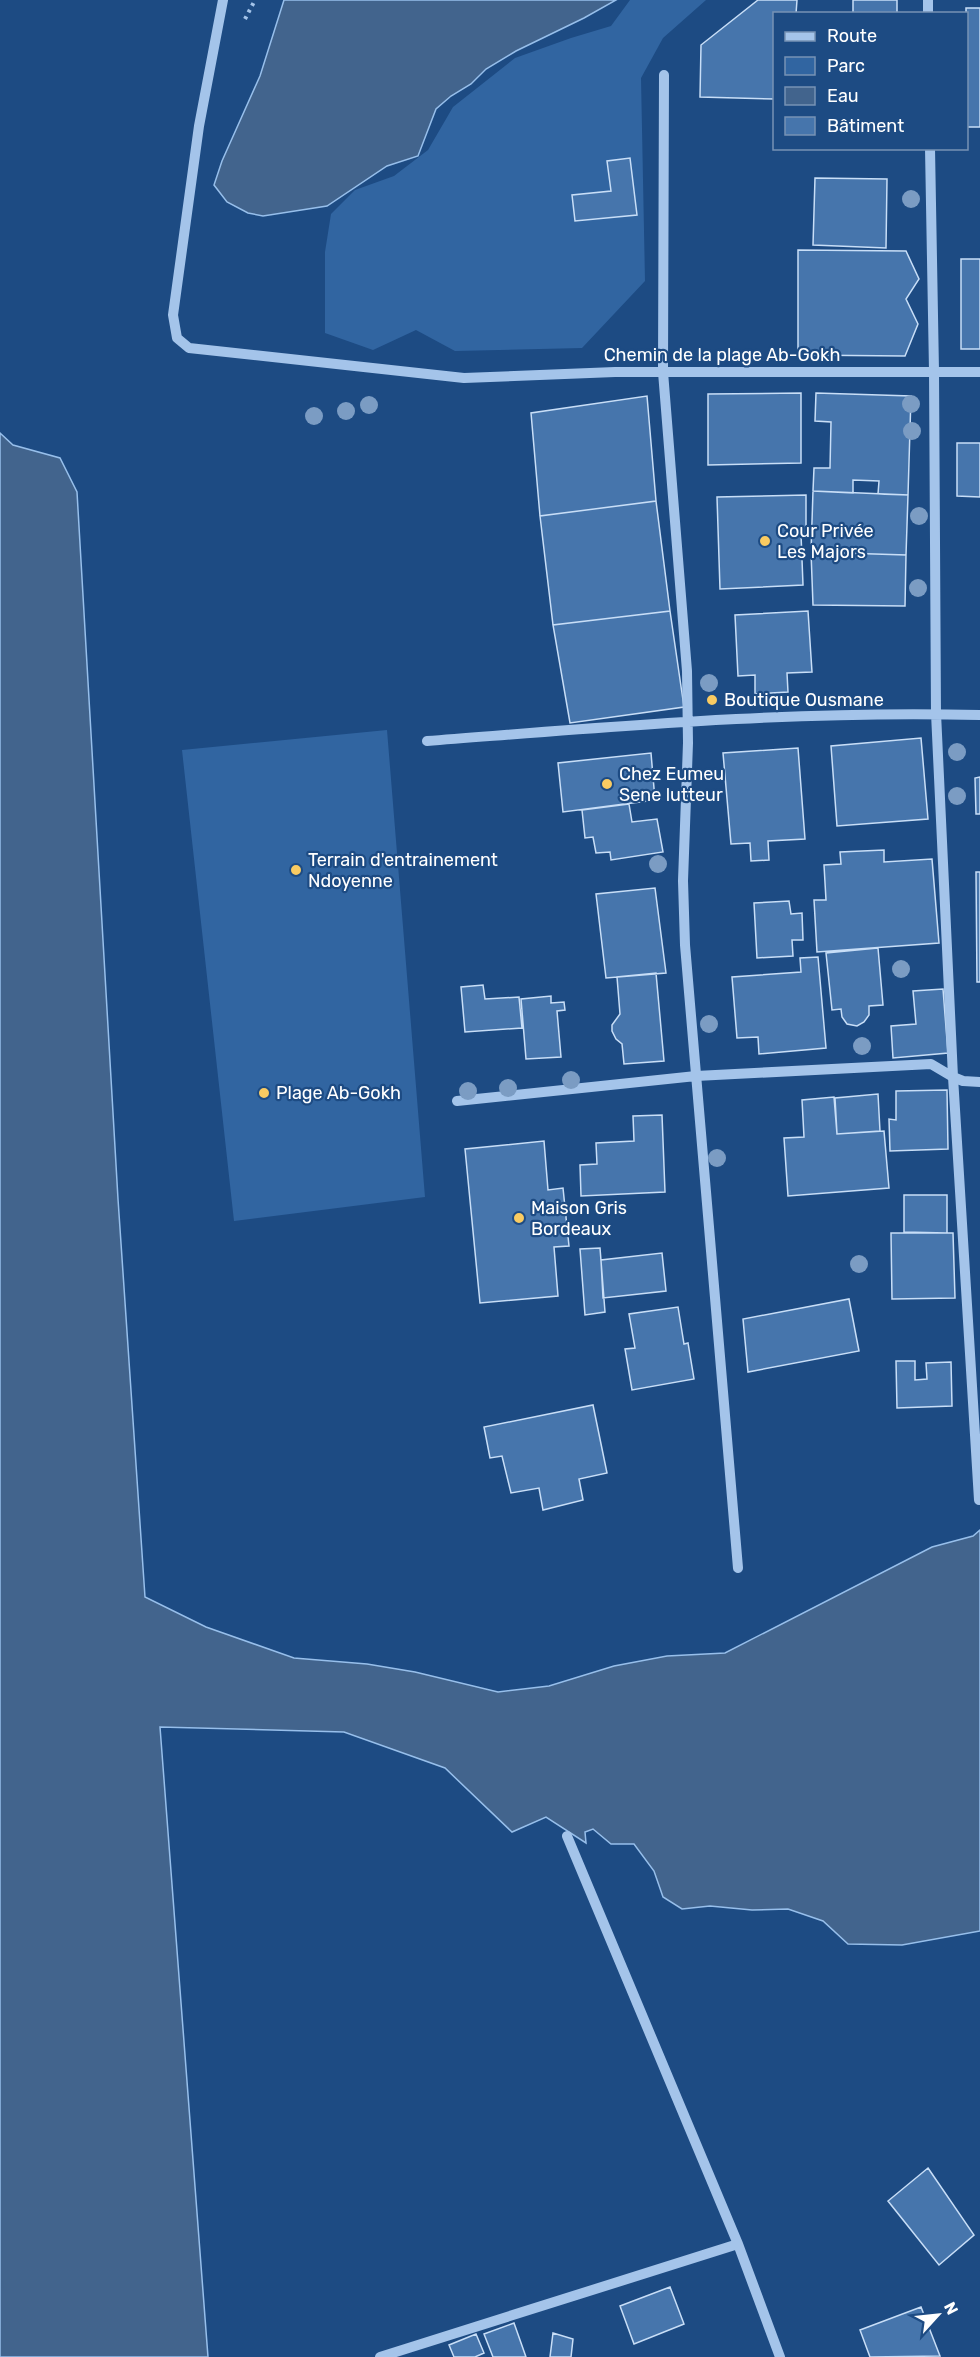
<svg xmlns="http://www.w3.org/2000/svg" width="980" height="2357" font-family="Rubik,sans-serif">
<rect width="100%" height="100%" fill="#1d4b83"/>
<path fill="#3165a1" d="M630,0h76l-43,38 -22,40 4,203 -63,67 -127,3 -39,-21 -43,20 -48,-17v-81l6,-38 24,-24 39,-14 34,-26 25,-43 62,-49 56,-20 40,-12z
M387,730l38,467 -191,24 -52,-471z"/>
<path fill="#42648d" stroke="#97bfeb" stroke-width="1.5" d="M284,0h332l-32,18 -68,33 -30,18 -15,15 -20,12 -15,13 -18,47 -31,10 -60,40 -64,10 -15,-3 -21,-11 -13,-17 8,-24 38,-85z
M0,433l13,12 47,13 17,34 41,707 27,398 61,30 88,31 73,6 48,8 83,20 51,-6 65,-20 53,-10 58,-3 207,-106 41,-11 7,-6v401l-78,14 -54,-1 -25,-23 -35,-12 -36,1 -42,-4 -28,3 -19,-12 -9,-26 -20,-27h-23l-18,-15 -8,3 1,11 -40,-26 -34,15 -67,-64 -101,-36 -184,-5 48,630h-208z"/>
<path fill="#4675ac" stroke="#c8def7" stroke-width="1.5" d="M758,0h39l-1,14h-22v85l-74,-2 1,-52z
M853,0h44v14h-44z
M966,8h14v119h-13z
M630,158l7,57 -62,6 -3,-26 39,-4 -4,-30z
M815,178l72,1 -1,69 -73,-3z
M798,250l108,1 13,28 -13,20 12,25 -13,32 -107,-1z
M961,259h19v90h-19z
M801,393v70l-93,2v-71z
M816,393l95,3 -3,99 -30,-1 1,-13 -26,-1v13l-40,-2 1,-23h16l1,-46 -16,-1z
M647,396l9,105 -116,15 -9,-103z
M957,443h23v54l-23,-1z
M813,491l95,4 -2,60 -95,-3z
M806,495v39h-5l2,51 -83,4 -3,-92z
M656,501l14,110 -117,14 -13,-109z
M811,552l95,3 -1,51 -92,-1z
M670,611l14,96 -114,16 -17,-98z
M808,611l4,61 -25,1 1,19 -33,2v-19l-17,1 -3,-61z
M921,738l7,81 -91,7 -6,-80z
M798,748l7,91 -37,2 1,19 -18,1 -1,-18 -19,1 -8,-91z
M651,753l4,47 -92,12 -5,-49z
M980,777v37h-4l-1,-36z
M629,804l3,18 25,-3 6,33 -52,8 -1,-8 -14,1 -3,-16 -8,1 -3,-28z
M884,850v12l48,-3 7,84 -122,9 -3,-52h12l-2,-35 17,-1 -1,-12z
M976,872h4v110h-3z
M655,888l11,85 -60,5 -10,-84z
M789,901l2,13 11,-1 1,27h-11l1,16 -36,2 -3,-55z
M878,948l5,57 -14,1v9l-5,7 -7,4 -10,-2 -5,-7 -1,-8 -9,1 -6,-57z
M818,957l8,91 -67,6 -1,-17 -21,1 -5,-61 69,-5 -1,-14z
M656,973l8,88 -40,3 -2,-20 -6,-5 -4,-8v-6l8,-11 -3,-37z
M483,985l2,14 34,-2 3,31 -57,4 -4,-45z
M943,989l5,64 -55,5 -2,-32 25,-2 -3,-33z
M551,996v7l13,-1 1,8 -8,1 4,46 -35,2 -5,-60z
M947,1090l1,59 -58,2 -1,-32 7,1v-29z
M878,1094l2,37 -43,3 -2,-36z
M834,1097l3,37 47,-3 5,57 -101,8 -4,-58 20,-1 -2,-37z
M662,1115l3,77 -84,4 -1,-31 17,-1 -1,-21 38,-2 -1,-25z
M544,1141l4,49 15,-2 6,58 -15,1 4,49 -78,7 -15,-154z
M904,1195h43v38l-43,-1z
M891,1233h62l2,65 -63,1z
M600,1248l5,64 -20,3 -5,-66z
M662,1253l4,38 -63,7 -2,-38z
M849,1299l10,52 -111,21 -5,-53z
M678,1307l6,37 4,-1 6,36 -62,11 -7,-41 10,-1 -6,-34z
M896,1361h19v19l12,-1 -1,-16 25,-1 1,44 -55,2z
M593,1405l14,68 -28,6 4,21 -40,10 -4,-22 -28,5 -9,-37 -12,2 -6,-31z
M928,2168l46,67 -35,30 -51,-64z
M670,2287l14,37 -50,20 -14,-38z
M921,2307l19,49 -70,1 -10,-27z
M514,2323l12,34h-33l-9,-23z
M553,2333l20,6 -2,18h-21z
M476,2334l8,19 -9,4h-21l-5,-12z"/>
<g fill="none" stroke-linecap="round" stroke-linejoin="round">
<path stroke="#a4c4ea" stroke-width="4" stroke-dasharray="3 4.5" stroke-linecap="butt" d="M245,19l10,-19"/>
<path stroke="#a4c4ea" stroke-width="10" d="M223,0l-24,126 -26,189 4,23 12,10 275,30 151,-6h365
M928,0v14
M664,75l-1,297 24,299 1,72 -5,138 2,64 53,623
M930,148l4,223 2,342 17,364 26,423
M427,741c184,-14 368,-31 553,-26
M457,1101l239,-25 235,-12 22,13 10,4 17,1
M567,1836l171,408 42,113
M380,2357l358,-113"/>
</g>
<g fill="#7b9cc3">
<circle cx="911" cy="199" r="9"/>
<circle cx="911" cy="404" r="9"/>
<circle cx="369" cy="405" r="9"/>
<circle cx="346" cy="411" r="9"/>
<circle cx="314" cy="416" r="9"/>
<circle cx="912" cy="431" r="9"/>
<circle cx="919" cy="516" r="9"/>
<circle cx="918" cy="588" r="9"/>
<circle cx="709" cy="683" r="9"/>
<circle cx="957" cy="752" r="9"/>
<circle cx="957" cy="796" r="9"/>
<circle cx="658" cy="864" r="9"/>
<circle cx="901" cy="969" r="9"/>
<circle cx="709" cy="1024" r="9"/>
<circle cx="862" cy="1046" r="9"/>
<circle cx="571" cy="1080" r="9"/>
<circle cx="508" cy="1088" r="9"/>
<circle cx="468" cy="1091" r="9"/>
<circle cx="717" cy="1158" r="9"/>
<circle cx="859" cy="1264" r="9"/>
</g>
<g fill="#f9cb62" stroke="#1d4b83" stroke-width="2">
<circle cx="765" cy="541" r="6"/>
<circle cx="712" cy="700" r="6"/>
<circle cx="607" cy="784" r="6"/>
<circle cx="296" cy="870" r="6"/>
<circle cx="264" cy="1093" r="6"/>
<circle cx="519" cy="1218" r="6"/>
</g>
<g text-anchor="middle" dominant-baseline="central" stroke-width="4.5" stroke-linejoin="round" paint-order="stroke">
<g font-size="18" fill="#fff" stroke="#1d4b83">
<text x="722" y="355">Chemin de la plage Ab-Gokh</text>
</g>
<g font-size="18" fill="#fff" stroke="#1d4b83" text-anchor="start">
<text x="777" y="531">Cour Privée<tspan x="777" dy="21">Les Majors</tspan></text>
<text x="724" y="700">Boutique Ousmane</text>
<text x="619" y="774">Chez Eumeu<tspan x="619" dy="21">Sene lutteur</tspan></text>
<text x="308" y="860">Terrain d'entrainement<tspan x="308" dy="21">Ndoyenne</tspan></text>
<text x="276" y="1093">Plage Ab-Gokh</text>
<text x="531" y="1208">Maison Gris<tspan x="531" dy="21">Bordeaux</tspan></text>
</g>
</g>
<rect x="773" y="12" width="195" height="138" fill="#1d4b83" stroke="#7793b5" stroke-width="1.5"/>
<rect x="785" y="32" width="30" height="9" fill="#a4c4ea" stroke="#7793b5" stroke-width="1.5"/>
<text x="827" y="42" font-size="18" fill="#ffffff">Route</text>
<rect x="785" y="57" width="30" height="18" fill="#3165a1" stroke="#7793b5" stroke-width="1.5"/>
<text x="827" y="72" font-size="18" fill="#ffffff">Parc</text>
<rect x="785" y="87" width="30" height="18" fill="#42648d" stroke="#7793b5" stroke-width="1.5"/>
<text x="827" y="102" font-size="18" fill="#ffffff">Eau</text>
<rect x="785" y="117" width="30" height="18" fill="#4675ac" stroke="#7793b5" stroke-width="1.5"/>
<text x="827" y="132" font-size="18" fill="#ffffff">Bâtiment</text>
<g transform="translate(938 2315) rotate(63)" stroke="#1d4b83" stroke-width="4.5" paint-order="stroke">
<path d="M0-4.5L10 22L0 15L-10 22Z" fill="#ffffff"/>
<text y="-9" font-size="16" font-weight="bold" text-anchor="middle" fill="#ffffff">N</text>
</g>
</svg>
